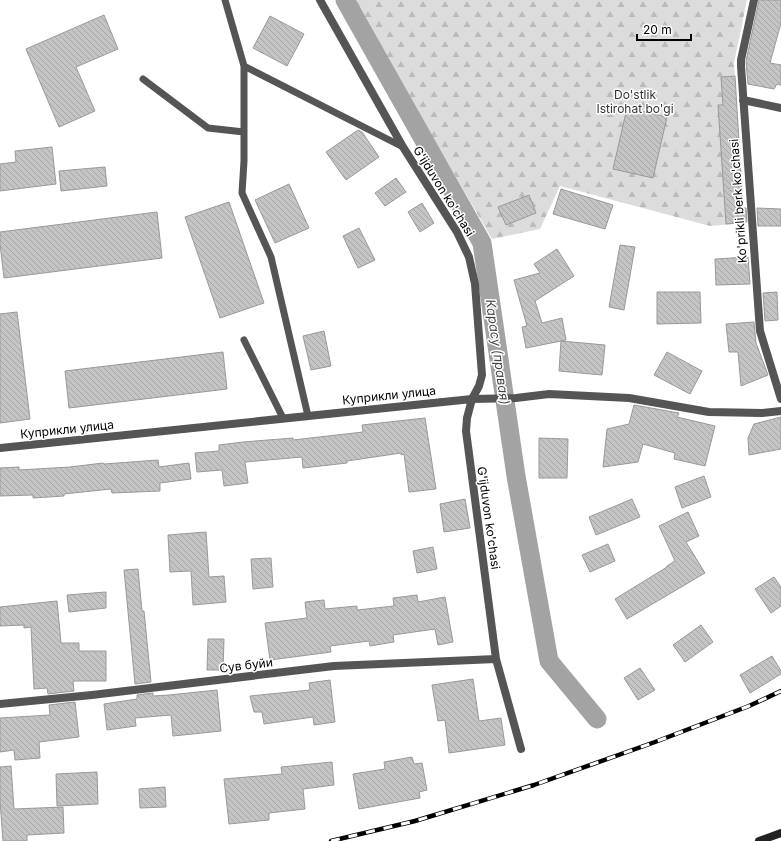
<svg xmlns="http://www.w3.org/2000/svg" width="781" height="841" font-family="Inter,sans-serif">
<defs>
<pattern id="forest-firs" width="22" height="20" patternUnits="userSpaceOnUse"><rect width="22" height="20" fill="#dcdcdc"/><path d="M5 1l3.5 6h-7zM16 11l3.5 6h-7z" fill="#bbb"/></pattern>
<pattern id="building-back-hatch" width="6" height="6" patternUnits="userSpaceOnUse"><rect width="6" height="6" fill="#c4c4c4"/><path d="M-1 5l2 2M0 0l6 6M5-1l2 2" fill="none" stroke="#a7a7a7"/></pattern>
</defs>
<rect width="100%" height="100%" fill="#fff"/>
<path fill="url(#forest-firs)" d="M353,0h394l-13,63 10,160 -34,3 -150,-40 -20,43 -48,10z"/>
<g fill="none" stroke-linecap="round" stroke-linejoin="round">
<path stroke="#a3a3a3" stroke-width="19" d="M345,0l137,243 34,233 33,185 48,58"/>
</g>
<path fill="url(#building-back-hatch)" stroke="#999" d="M759,0h22v23l-11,40 11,2v20l-4,-1 -3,5 -26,-5 -2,-23z
M104,15l14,34 -42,18 19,44 -36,16 -33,-78z
M270,16l34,18 -17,32 -34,-18z
M735,76l8,132h3l1,14 -21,2 -8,-119h5l-2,-28z
M627,108l40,9 -14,61 -40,-9z
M358,130l4,2 17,25 -33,23 -20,-28z
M52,147l4,37 -56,7v-27l16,-2 -1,-11z
M105,167l2,19 -46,5 -2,-20z
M396,178l10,14 -21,14 -10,-13z
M289,184l20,44 -34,15 -20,-43z
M561,189l52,16 -8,24 -52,-15z
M529,195l7,18 -30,12 -8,-18z
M229,202l35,101 -44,15 -35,-101z
M422,203l12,20 -14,9 -12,-20z
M757,208l24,1v17h-23z
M157,212l5,46 -158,20 -4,-34v-12z
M359,228l16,32 -17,8 -15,-32z
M620,245l15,2 -11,63 -15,-3z
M557,249l17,27 -39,25 7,22 20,-5 4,22 -40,8 -4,-21 5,-1 -13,-46 26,-7 -6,-9z
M748,257l2,27 -34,1 -1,-26z
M657,292h43l1,31 -44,1z
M777,292l1,28 -13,1 -2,-28z
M17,312l13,107 -30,4v-109z
M754,322l2,21 12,32 -27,11 -3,-34h-9l-3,-28z
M324,331l7,35 -20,4 -8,-34z
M561,341l44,4 -3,30 -43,-4z
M223,352l4,37 -158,19 -4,-37z
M667,352l35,19 -12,23 -36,-19z
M634,405l45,8 -2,4 38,9 -10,40 -31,-7 1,-6 -32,-9 -5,18 -35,5 4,-38 22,-5z
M781,417v32l-32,6 -1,-17 6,-14z
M425,418l11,71 -27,3 -5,-38 -3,1v-2l-54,8v2l-44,5 -1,-11 -57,5 3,21 -24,3 -2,-16 -25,2 -2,-19 24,-2v-6l24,-3 50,-4v2l70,-8 -1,-7z
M539,438l29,1 -1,39h-28z
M158,460l1,7 30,-4 2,16 -31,4v8l-48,2 -1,-4 -47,5v2l-31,2v-3l-33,1v-28l19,-1v3l51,-3 33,-4 1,1z
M704,476l7,21 -29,11 -7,-21z
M465,499l5,29 -26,4 -4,-28z
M632,499l8,18 -44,18 -7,-18z
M688,512l11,24 -13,6 19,31 -78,46 -12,-20 52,-32v-1l8,-5 -16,-35z
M206,532l3,45 15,-1 2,26 -33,3 -2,-34 -21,1 -2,-37z
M608,544l7,17 -25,11 -8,-17z
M433,547l4,22 -20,4 -4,-22z
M271,558l2,29 -20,2 -2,-30z
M138,569l4,42h2l7,71 -16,2 -11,-114z
M774,577l7,10v19l-10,7 -16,-24z
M106,592v16l-37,4 -2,-17z
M417,595l1,7 27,-5 8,45 -15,3 -3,-16 -42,6 1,7 -24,4 -1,-5 -39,5 1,6 -61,8 -5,-37 42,-5 -2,-16 19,-2 1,9 32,-3v4l37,-4 -1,-8z
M57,601l4,42h18v8h27v30h-33l1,10 -26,3 -1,-6 -13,1 -3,-62 -7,1v-3l-24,1v-19z
M701,625l12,17 -28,20 -12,-17z
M208,639h16l-1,31h-16z
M772,656l9,15v3l-31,19 -10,-18z
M640,668l15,22 -17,10 -14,-22z
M473,679l6,42 22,-3 4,27 -56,8 -4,-33 -7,1 -6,-36z
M330,680l5,42 -21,3 -1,-8 -49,7 -2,-12h-8l-4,-16 60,-6 -1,-7z
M217,690l4,41 -48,5 -2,-21 -36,3 1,8 -29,4 -3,-26 33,-5v-4l16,-2v3l16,-1z
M75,702l4,35 -40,5 1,16 -25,2 -1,-10 -14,2v-34l50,-3 -1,-10z
M412,757l2,7 8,-1 5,27 -8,2 1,6 -61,11 -6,-35 32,-5 -1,-7z
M332,762l2,23 -31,4 2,20 -36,4v7l-40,4 -5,-45 58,-5 -1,-7z
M11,766l3,43 49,-2 1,26 -37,2v6h-24l-3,-40v-34z
M97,772l1,32 -41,2 -1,-32z
M165,787l1,20 -26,1 -1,-19z"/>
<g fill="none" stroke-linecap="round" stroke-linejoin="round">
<path stroke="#555" stroke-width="7" d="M225,0l19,66 159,81
M244,66v95l-2,32 29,64 37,159
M143,79l65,49 36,4
M244,340l39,78"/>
<path stroke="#555" stroke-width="8" d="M754,0l-13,60v6l19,265 21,68
M743,100l38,8
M472,399l-5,19 -1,13 30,228 25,90
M0,448l472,-49 44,-1 33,-4 80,4 80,14 53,1 19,-2
M0,704l92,-9 242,-29 162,-7"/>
<path stroke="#555" stroke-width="8" d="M320,0l83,147 54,85 12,25 6,27 7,91 -3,11 -7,13"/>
<path stroke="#222" stroke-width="8" d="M759,841l22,-8"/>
<defs>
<path id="rail" d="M331,841l84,-20 119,-36 121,-43 94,-36 32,-15"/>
</defs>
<use href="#rail" stroke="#000" stroke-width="4.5"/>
<use href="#rail" stroke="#fff" stroke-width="3" stroke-dasharray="9" stroke-linecap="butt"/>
</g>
<g text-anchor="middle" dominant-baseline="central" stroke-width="3" stroke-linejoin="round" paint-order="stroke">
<g font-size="12" fill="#333" stroke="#fff">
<text x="635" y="94">Do'stlik<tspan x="635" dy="14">Istirohat bo'gi</tspan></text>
</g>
<g font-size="12" fill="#000" stroke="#fff">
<text transform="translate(444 191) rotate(58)">G'ijduvon ko'chasi</text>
<text transform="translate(738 201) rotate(-94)">Ko'prikli berk ko'chasi</text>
<text transform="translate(389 395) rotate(-6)">Куприкли улица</text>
<text transform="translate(67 429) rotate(-6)">Куприкли улица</text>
<text transform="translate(489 518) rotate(82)">G'ijduvon ko'chasi</text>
<text transform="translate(246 665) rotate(-7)">Сув буйи</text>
</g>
<g font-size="13" font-style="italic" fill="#444" stroke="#fff">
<text transform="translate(498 352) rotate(82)">Карасу (правая)</text>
</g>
</g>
<path d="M637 34v6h54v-6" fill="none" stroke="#000000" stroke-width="2"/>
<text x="643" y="34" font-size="12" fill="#000000" stroke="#ffffff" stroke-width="3" paint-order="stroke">20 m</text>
</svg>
